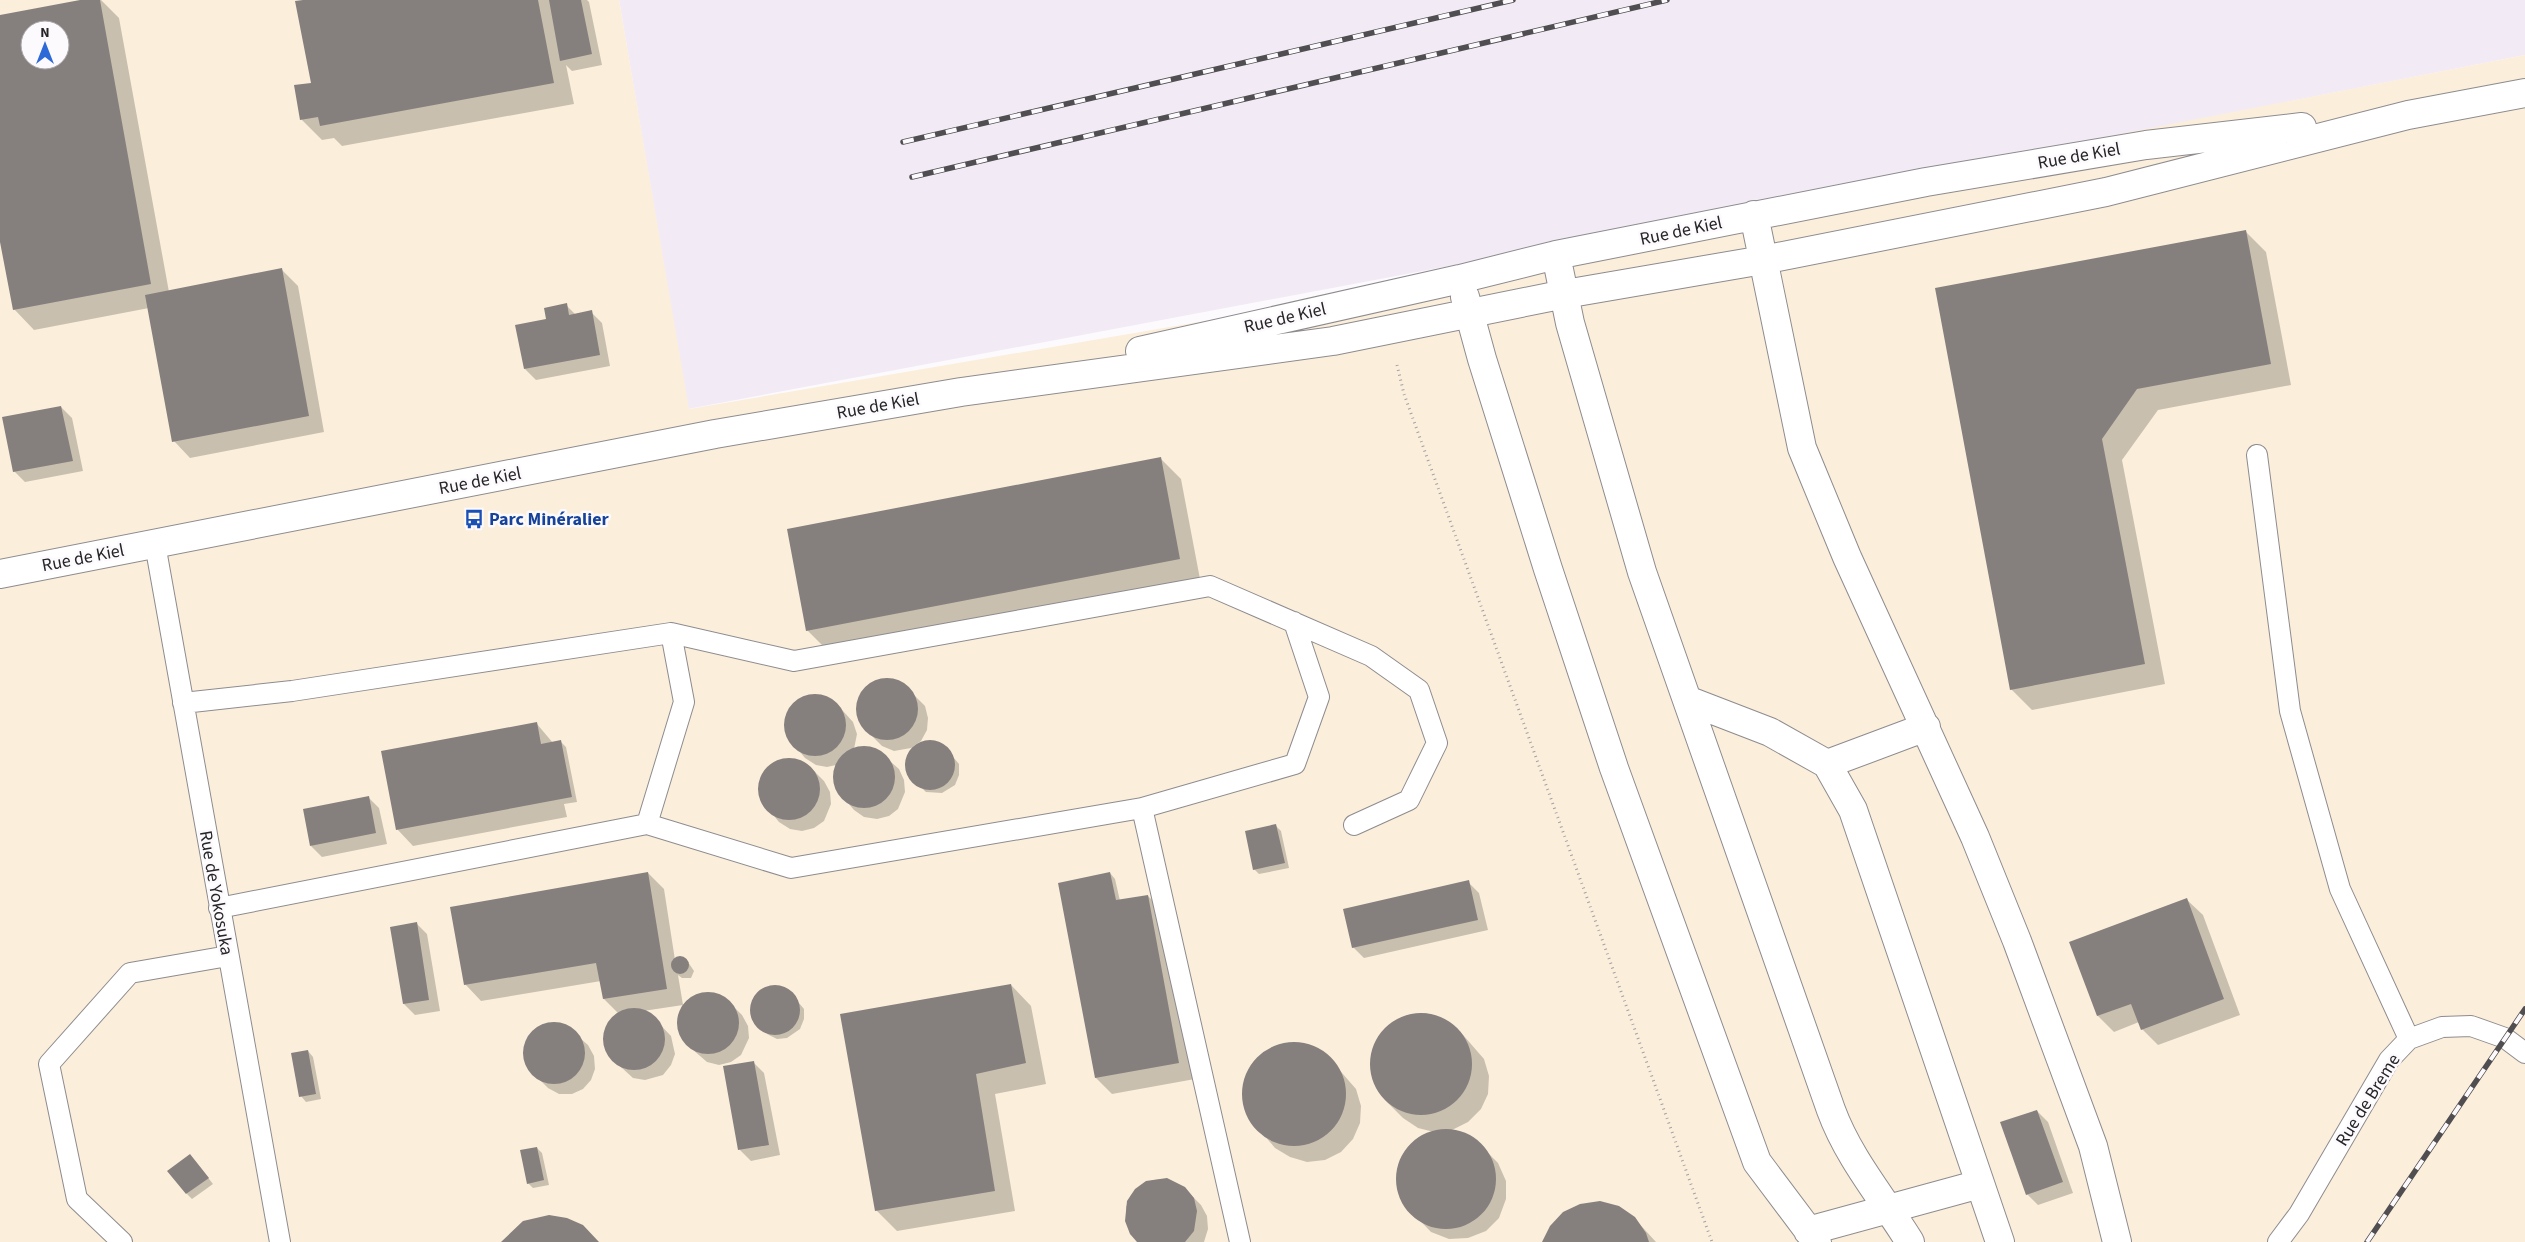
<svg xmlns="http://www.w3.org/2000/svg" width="2525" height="1242" font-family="'Source Sans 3',sans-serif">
<rect width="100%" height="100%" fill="#fdfafe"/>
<path fill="#f2ebf6" d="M619,0h1906v55l-980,193 -857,161z"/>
<path fill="#fbefdb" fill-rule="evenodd" d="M0,0h619l70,409 762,-130 352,-83 722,-141v1187h-2525zM30,30h30v30h-30z"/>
<path fill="#0003" fill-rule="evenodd" d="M87,0h14l18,18 50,274 113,-22 16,16 26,146 -134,26 -16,-17 -25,-133 -115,22 -20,-21 -14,-74v-219zM30,30h30v30h-30z
M309,0h278l2,2 13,63 -30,6 -6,-6 8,39 -232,42 -8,-8 -12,2 -20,-20 11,-36z
M2245,231l21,21 25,133 -133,25 -36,50 43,224 -133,26 -21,-21 -75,-400z
M566,305l10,10 15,-3 11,11 8,43 -74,14 -11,-11 23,-49z
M61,407l11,11 11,53 -58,11 -11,-11z
M1160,458l21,21 19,100 -372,72 -21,-21z
M882,680h13l10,6 20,20 3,12 -1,12 -6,11 -10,7 -17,3 -12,-5 -20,-20 -5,-11v-12l5,-11 9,-8z
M810,695l13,1 11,5 19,21 4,12 -3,15 11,-2 12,3 22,19 5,11 1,12 -7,17 -9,7 -12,3 -13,-2 -10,-7 -18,-21 -2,-12 2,-12 -9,2 -11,-2 -11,-7 -18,-22 -2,-18 5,-10 9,-9z
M537,724l16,19 8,-1 5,5 11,55 -13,2 3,13 -154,29 -16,-17z
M932,742l11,3 16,19v11l-4,10 -13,8 -16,-1 -14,-13 -5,-9 2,-16 13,-11z
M791,759l12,3 10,8 11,11 6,11 1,12 -7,17 -10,7 -12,3 -12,-2 -11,-7 -18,-22 -2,-11 2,-12 7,-10 11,-6z
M368,797l11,11 8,36 -65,13 -11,-11z
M1276,826l5,5 8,37 -30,6 -5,-5z
M648,873l16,16 11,71 5,-3 6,2 8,12 -3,7h-9l-4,-3 5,30 -40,6 8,4 20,21 4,18 -4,11 -8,10 -18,5 -12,-2 -22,-20 -5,-11 -2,-12 4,-12 11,-9 -15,-15 -3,-18 -120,20 -16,-17z
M1110,873l5,6 5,22 28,-5 16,16 31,167 -83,15 -16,-16z
M1468,882l11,11 9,37 -124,28 -11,-11z
M2186,899l17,16 37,100 -82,30 -16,-16 -3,-7 -25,10 -16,-16 -27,-74z
M416,923l11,11 13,77 -25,4 -11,-11z
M1011,985l20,21 15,78 -51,10 20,117 -118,20 -21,-21z
M777,986l11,4 16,19v10l-4,10 -13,9 -10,1 -10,-5 -15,-19 2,-16 13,-11z
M708,993l12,3 10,7 12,12 6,11 1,12 -8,17 -10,7 -12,3 -12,-3 -22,-19 -7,-17 1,-13 7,-11 10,-6z
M1425,1013l17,5 15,10 27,31 5,17 -1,18 -7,15 -13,13 -16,8 21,8 25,25 8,18v18l-7,19 -13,13 -18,7 -19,1 -18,-7 -25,-26 -8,-17v-19l7,-18 13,-14 16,-6 -16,-4 -15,-10 -17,-17 -10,-15 -5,-16 1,-18 8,-16 12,-13 16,-8z
M548,1024l18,2 22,19 6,11 1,13 -4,11 -8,9 -11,5h-13l-11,-6 -20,-20 -3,-12 4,-18 8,-9z
M1297,1043l17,5 15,10 27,31 5,17 -1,17 -7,16 -12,13 -16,8 -18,2 -17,-5 -15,-9 -27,-32 -5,-16 2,-19 7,-15 12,-13 16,-8z
M308,1051l5,6 8,42 -15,3 -5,-6z
M753,1062l11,11 16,82 -29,6 -11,-11z
M2037,1111l11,11 25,71 -35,12 -11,-11z
M537,1148l5,5 7,32 -16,3 -5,-5z
M195,1161l18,23 -21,15 -5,-5z
M1166,1179l23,14 12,12 6,11 1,13 -4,13h-65l-13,-21v-14l5,-12 10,-10 12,-5z
M1634,1218l22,24h-112z"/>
<path fill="#85807e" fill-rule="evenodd" d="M80,0h20l51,284 -138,26 -13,-68v-227zM30,30h30v30h-30z
M303,0h235l16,83 -234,43 -2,-9 -18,3 -6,-35 17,-2 -16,-82z
M549,0h32l11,54 -32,7z
M2246,230l25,134 -134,25 -35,50 43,225 -135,26 -75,-402z
M282,268l27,148 -137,26 -27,-147z
M567,303l2,12 23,-5 8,45 -76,14 -9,-44 31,-6 -2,-11z
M61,406l12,55 -60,11 -11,-55z
M1161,457l19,102 -374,72 -19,-102z
M856 709a31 31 0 1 1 62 0a31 31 0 1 1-62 0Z
M784 725a31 31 0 1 1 62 0a31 31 0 1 1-62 0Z
M537,722l4,22 20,-4 11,57 -176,33 -15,-79z
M905 765a25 25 0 1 1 50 0a25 25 0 1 1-50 0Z
M833 777a31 31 0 1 1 62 0a31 31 0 1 1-62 0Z
M758 789a31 31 0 1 1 62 0a31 31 0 1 1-62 0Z
M369,796l7,37 -66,13 -7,-37z
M1276,824l9,39 -32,7 -8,-39z
M648,872l19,117 -64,10 -7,-36 -132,22 -14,-78z
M1110,872l6,28 32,-5 31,168 -84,15 -37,-195z
M1469,880l9,40 -126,28 -9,-39z
M2187,898l37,101 -83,31 -10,-26 -34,12 -28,-74z
M417,922l12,78 -26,4 -13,-77z
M671 965a9 9 0 1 1 18 0a9 9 0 1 1-18 0Z
M1011,984l15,79 -50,11 19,117 -120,20 -35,-197z
M750 1010a25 25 0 1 1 50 0a25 25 0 1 1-50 0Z
M677 1023a31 31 0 1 1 62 0a31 31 0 1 1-62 0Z
M603 1039a31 31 0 1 1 62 0a31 31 0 1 1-62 0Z
M1370 1064a51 51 0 1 1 102 0a51 51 0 1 1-102 0Z
M523 1053a31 31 0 1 1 62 0a31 31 0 1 1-62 0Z
M1242 1094a52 52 0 1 1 104 0a52 52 0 1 1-104 0Z
M308,1050l8,44 -17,3 -8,-44z
M754,1061l15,84 -31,5 -15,-84z
M2037,1110l26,72 -37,13 -26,-73z
M1396 1179a50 50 0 1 1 100 0a50 50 0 1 1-100 0Z
M537,1147l7,33 -17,4 -7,-34z
M190,1154l19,24 -23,16 -19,-23z
M1167,1178l18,9 9,11 3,13 -3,20 -9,11h-48l-7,-8 -5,-13 2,-20 8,-12 11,-8z
M1600,1201l19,5 16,11 11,16 3,9h-107l8,-16 13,-14 17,-8z
M549,1215l18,3 16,7 16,17h-98l22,-21z"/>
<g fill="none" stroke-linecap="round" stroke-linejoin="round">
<defs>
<path id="service" d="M2257,455l33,256 50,178 69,150
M155,544l125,698
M671,633l123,28 416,-75 161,70 48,34 18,53 -28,57 -55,25
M183,703l109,-12 379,-58 13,69 -37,122 -428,84
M1142,808l98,434
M647,824l144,44 351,-60 153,-44 24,-67 -25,-75
M122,1242l-45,-43 -28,-135 81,-91 98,-17
M2278,1242l21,-28 90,-154 20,-21 33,-12 29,-1 34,12 20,15"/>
<path id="minor" d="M1754,215l48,233 45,109 128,280 42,104 76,205 24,96
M1556,255l14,68 72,249 189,538c18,49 52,88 79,132
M1465,297l17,62 66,210 66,199 143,394 60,80
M1140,351l320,-72 96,-24 370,-73 220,-37 156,-18
M0,574l715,-140 246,-42 372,-51 232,-47 198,-34 343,-68 302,-77 117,-22
M1687,700l83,32 57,32 26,46 147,432
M1827,764l99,-37
M1808,1231l172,-47"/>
</defs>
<use href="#service" stroke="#8e8b8f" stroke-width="22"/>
<use href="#minor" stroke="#8e8b8f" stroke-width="30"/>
<path stroke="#a3a0a4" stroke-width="3" stroke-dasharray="1 4" stroke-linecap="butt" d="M1397,365l7,29 308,848"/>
<use href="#service" stroke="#fff" stroke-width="20"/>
<use href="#minor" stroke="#fff" stroke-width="28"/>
<defs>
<path id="rail" d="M903,142l610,-142
M912,177l755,-177
M2367,1242l158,-233"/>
</defs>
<use href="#rail" stroke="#504e51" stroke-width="5.5"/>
<use href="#rail" stroke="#fdfafe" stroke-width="4" stroke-dasharray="11" stroke-linecap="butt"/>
</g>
<defs>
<symbol id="bus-bare" viewBox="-9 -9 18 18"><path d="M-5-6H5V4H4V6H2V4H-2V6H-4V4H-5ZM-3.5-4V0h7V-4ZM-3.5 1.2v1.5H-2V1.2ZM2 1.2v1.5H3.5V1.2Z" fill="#1a4fb4" stroke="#fdfafe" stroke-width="2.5" paint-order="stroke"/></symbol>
</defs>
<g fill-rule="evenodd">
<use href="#bus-bare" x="460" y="505" width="28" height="28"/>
</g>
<g text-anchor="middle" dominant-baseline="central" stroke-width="5" stroke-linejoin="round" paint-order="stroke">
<g font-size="18" fill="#262527" stroke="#fdfafe">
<text transform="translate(2079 156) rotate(-10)">Rue de Kiel</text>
<text transform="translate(1681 231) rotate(-12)">Rue de Kiel</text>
<text transform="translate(1285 318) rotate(-13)">Rue de Kiel</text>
<text transform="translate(878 406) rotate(-10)">Rue de Kiel</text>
<text transform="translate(480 481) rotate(-11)">Rue de Kiel</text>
<text transform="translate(83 558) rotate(-11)">Rue de Kiel</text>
<text transform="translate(216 893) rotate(80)">Rue de Yokosuka</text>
<text transform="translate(2368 1100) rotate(-58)">Rue de Breme</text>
</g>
<g font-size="18" font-weight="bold" fill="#164399" stroke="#fdfafe" text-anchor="start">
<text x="489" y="519">Parc Minéralier</text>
</g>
</g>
<g transform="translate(45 45)"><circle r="24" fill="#fdfafe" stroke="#a7a5a8"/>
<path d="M0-4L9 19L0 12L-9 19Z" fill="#2d6ad7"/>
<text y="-8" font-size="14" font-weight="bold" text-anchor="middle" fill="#262527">N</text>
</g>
</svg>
